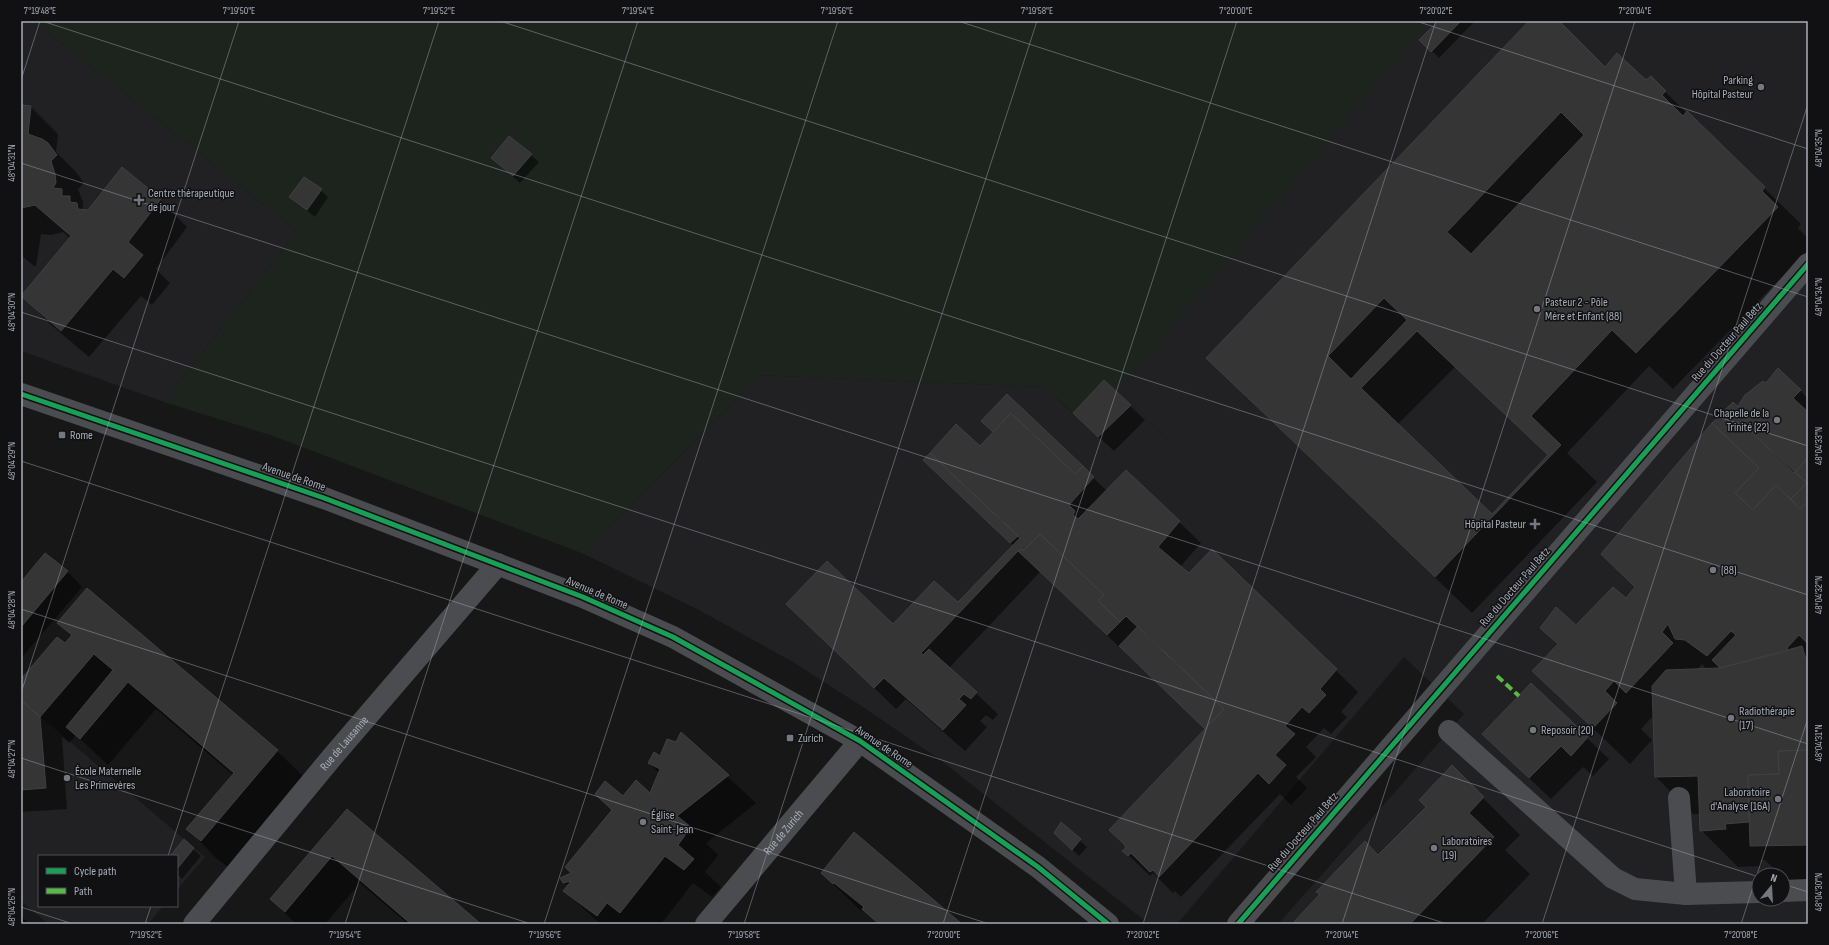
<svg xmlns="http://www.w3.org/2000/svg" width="1829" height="945" font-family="'Sofia Sans Condensed',sans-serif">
<rect width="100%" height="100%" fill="#171717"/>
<path fill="#212123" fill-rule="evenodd" d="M21,21h13l263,210 -133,171 -143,-51z
M1400,21h408v903h-530l186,-210 -60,-57 -227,267h-28l-210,-165 -73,-50 -73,-47 -96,-53 -113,-55 175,-179 286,12 53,50 33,-32 109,100 -149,-137zM1759,875h24v24h-24z
M21,700l184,157 -28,33v-34h-138v50h124l-15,18h-100l-27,-23z"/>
<path fill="#1d241e" d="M34,21h1394l-310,371 -14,-12 -31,33 -28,-26 -286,-12 -175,179 -311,-118 -109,-34 133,-171z"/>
<path fill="#0007" fill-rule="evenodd" d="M1439,21l35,1 -35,36 -18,-18z
M1530,21h28l48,47 40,13 4,-4 151,147 -3,4 10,10v12l-135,139 -24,-23 -82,87 30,29 -125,131 -228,-218zM1455,367l94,89 -57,60 -95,-91z
M21,106l10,1 27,27 -2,18 20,20 8,11 -6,6 5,13v8l5,1 72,-11 27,27 -31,42 14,14 -18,22 -11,-9 -52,61 -39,-33 -27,-28 47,-58 -7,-6 -12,3 -10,-1 -5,32h-2l-13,-11z
M509,137l30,25 -19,21 -28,-25z
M321,190l7,7 -13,20 -25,-20z
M1766,385l34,5 8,9v483l-20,1 -5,-5v-3h-3l-15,-15h-4l1,6 -24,1 -37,-37v-16h-8l-37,-37 -2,-58 -2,-2 -11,12 11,11 -22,24 -96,-93 24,-26 -17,-18h35l50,-27 10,-12 116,-167zM1702,664l5,6h-10z
M1007,395l100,96 72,31 22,21 -21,24 9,8 23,-25 146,142 -17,20 6,5 -16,17 -7,-6 -18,19 10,10 -20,20 11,11 -16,17 -11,-11 -99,103 -6,-6 -2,2 -20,-20 -3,3 -26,-25 82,-122 -166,-157 -91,96 49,46 -5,6 -7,-5 -6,6 7,6 -22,24 -59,-52 -10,10 -87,-84h84l65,-21 56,-58 -68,-64 48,-49 -12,-12z
M1130,406l15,14 -31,31 -25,-23z
M46,555l22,17 14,15 -59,69 -2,-2v-70z
M87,590l190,161 28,27 -76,90 -14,-11 -27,-28 45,-54 -77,-66 -48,56 -32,-30 -7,8 -7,-6 5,72 -46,3v-131l44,-36 7,-9 -13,-13z
M1531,685l78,74 -16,17 -10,-9 -32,32 -46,-44z
M681,734l75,69 -50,40 12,12 -13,17 16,15 -9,10 -19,-14 -32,41h-61l-35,-33 3,-5 -4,-4 8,-9 51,-76 27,-2 9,-22 -10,-10 11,-6 17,-14z
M1452,767l68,68 -15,15 25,24 -48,50h-189l28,-29 -3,-3 61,-36 48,-49z
M347,811l133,113h-72l-48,-41 -35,41h-29l-25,-25z
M1061,824l26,23 -8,9 -24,-23z
M184,841l17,15 -19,23 -5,-5v-18h-6z
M822,873l138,51h-82l-15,-15 -2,2z
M21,916l8,8h-8z"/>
<path fill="#353536" stroke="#3f4043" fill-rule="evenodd" d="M1438,21h23l-30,31 -12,-12z
M1529,21h30l46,46 12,-14 29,27 5,-4 15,15 -4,4 21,21 4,-5 78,76 -3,4 16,16 -142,146 -24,-23 -81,86 30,29 -126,132 -229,-219zM1561,112l23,23 -113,119 -24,-22zM1384,298l23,22 -56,59 -23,-23zM1417,331l131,124 -56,59 -131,-126z
M21,105l10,1 -3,28 14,5 6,4 9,12 -6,6 4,13 1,9 -3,5 9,1v7h8v6l7,1 1,6 10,1 34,-43 39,32 -33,43 15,13 -19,23 -11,-9 -52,62 -40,-35 50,-60 -36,-31 -14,3z
M509,136l23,18 -19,22 -22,-18z
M304,177l18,12 -15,21 -18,-13z
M1778,368l23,22 -8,8 15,14v46l-14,15 -51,-49 6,-7 -11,-11 7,-11 18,-14 3,2z
M1104,380l27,25 -33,32 -25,-24z
M1007,394l76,72 -8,8 -64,-61 -18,19 -12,-11z
M1733,402l16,15 -6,7 64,59 -16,16 -15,-14 -23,25 -18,-17 24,-25 -47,-45z
M1011,413l64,61 8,-8 11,11 -25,28 6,6 -2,4 5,4 48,-49 54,51 -22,26 31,26 23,-24 125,120 -17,20 6,6 -17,18 -7,-6 -17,19 10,8 -20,21 11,10 -17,19 -11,-11 -99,104 -6,-7 -3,2 -19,-19 -3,3 -6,-5 4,-3 -2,-4 -15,-14 115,-121 -98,-93 -6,6 -22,-21 6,-6 -64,-61 -17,17 -2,-2 -3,2 -97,102 2,2 6,-6 48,43 -6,7 -7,-5 -5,5 7,6 -23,25 -59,-52 -10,10 -88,-84 41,-43 66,63 41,-43 24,21 62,-64 -90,-85 26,-29 24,22z
M1712,423l47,45 -24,25 18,17 23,-25 24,24 8,-8v143l-9,-9 -12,13 1,3 -68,17 -8,-8 24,-25 -5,-4 -24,25 -22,-16 -10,-1 -7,-15 -6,8 11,11 -47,50 -12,-12 -9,10 12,12 -24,25 -61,-57 26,-27 -18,-16 16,-21 20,18 37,-38 13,11 9,-11 -34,-33z
M930,453l88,83 -8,7 -87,-83z
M1808,458v43l-8,8 -9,-10 16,-16 -12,-11z
M1040,534l64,61 -6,6 22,21 -13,13 -89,-84 3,-2 2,2z
M45,553l23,18 -47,56v-45z
M87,588l191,162 -77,91 -15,-12 48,-56 -106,-91 -48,57 -14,-12 47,-57 -19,-16 -54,63 -19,-17v-21l36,-42 8,6 7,-8 -15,-12z
M1138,626l86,83 -19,20 -86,-83z
M1802,646l6,20v84l-30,1 1,23 -31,1 1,47 -24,2 1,5 -26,2 -2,-55 -43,1 -3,-91 14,-16 54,-2z
M1531,683l57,54 -17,19 -10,-10 -32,32 -47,-44z
M21,700l19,17 6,71 -25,2z
M681,732l48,43 -52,41 14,11 -13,18 16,14 -10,11 -19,-14 -45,57 -13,-10 -10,13 -34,-25 8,-10 -8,2 -3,-5 11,-5 -6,-6 47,-57 -17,-16 10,-13 18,15 13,-16 14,13 10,-24 -12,-6 6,-11 6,4 7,-17 9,3z
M1808,750v95l-58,1 -2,-71 31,-1 -1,-23z
M1452,765l32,32 -15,16 25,24 -84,87h-118l28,-30 -4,-2 49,-51 13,14 48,-48 -7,-7z
M347,809l134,115h-70l-79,-68 -47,56 -15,-13z
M1061,822l20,17 -9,11 -18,-17z
M854,832l108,92h-83l-17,-15 2,-2 -30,-24 -1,1 -12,-11z
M184,839l10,9 -17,21v-13h-7z"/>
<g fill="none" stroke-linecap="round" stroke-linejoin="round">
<g stroke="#4b4c50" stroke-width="22">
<path d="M21,394l303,104 259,99 90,40 187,104 178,126 70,57"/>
<path d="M1449,731l164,147 22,11 51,5 73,-2"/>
<path d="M1679,798l7,96"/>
<path d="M1783,891l25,-1"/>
<path id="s1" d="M194,924l139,-168 165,-192"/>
<path id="s2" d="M706,924l154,-183"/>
<path d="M1238,924l570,-660"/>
</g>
<path stroke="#58b947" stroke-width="4" stroke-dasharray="8 4" stroke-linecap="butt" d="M1497,676l22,20"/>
<defs>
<path id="cycleway" d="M21,394l303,104 259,99 90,40 187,104 178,126 70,57
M1238,924l570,-660"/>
</defs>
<use href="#cycleway" stroke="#111113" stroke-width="8"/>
<use href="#cycleway" stroke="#1a9f57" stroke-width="5"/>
</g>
<path fill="none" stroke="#a8adb8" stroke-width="1" stroke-opacity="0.45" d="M42,21l1766,574M500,21l1308,425M958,21l850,276M1416,21l392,128M21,80l19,-59M21,163l1787,581M21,312l1738,565M21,461l1426,463M21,609l968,315M21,693l218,-672M21,758l510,166M168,856l271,-835M1783,884l25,8M21,907l52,17M145,924l6,-18M345,924l293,-903M544,924l294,-903M744,924l293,-903M943,924l294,-903M1143,924l293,-903M1342,924l293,-903M1542,924l266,-820M1741,924l67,-206"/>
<g fill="#757880" stroke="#111113" stroke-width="1.5">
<circle cx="1761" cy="87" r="4"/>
<path d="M137 194h4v4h4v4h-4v4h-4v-4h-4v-4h4z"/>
<circle cx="1537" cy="309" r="4"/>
<circle cx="1777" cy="420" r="4"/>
<rect x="58" y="431" width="8" height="8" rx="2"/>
<path d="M1533 518h4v4h4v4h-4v4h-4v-4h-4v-4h4z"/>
<circle cx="1713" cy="570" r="4"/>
<circle cx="1731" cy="718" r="4"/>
<circle cx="1533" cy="730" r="4"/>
<rect x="786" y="734" width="8" height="8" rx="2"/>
<circle cx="67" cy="778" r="4"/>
<circle cx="1778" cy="799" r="4"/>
<circle cx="643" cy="822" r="4"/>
<circle cx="1434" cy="848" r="4"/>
</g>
<g text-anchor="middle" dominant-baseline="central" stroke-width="3" stroke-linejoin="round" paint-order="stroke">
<g font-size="12" fill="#a8adb8" stroke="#111113" text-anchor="start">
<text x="1753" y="80" text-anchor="end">Parking<tspan x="1753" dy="14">Hôpital Pasteur</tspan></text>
<text x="148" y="193">Centre thérapeutique<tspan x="148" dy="14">de jour</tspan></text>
<text x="1545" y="302">Pasteur 2 - Pôle<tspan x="1545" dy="14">Mére et Enfant (88)</tspan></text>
<text x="1769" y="413" text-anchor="end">Chapelle de la<tspan x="1769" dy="14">Trinité (22)</tspan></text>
<text x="70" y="435">Rome</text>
<text x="1526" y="524" text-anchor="end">Hôpital Pasteur</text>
<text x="1721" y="570">(88)</text>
<text x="1739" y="711">Radiothérapie<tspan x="1739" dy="14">(17)</tspan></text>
<text x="1541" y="730">Reposoir (20)</text>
<text x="798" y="738">Zurich</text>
<text x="75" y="771">École Maternelle<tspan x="75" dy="14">Les Primevères</tspan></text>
<text x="1770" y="792" text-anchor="end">Laboratoire<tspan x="1770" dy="14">d'Analyse (16A)</tspan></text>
<text x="651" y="815">Église<tspan x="651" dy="14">Saint-Jean</tspan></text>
<text x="1442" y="841">Laboratoires<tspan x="1442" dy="14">(19)</tspan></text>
</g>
<g font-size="12" fill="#a8adb8" stroke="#111113">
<text transform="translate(1727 342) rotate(-49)">Rue du Docteur Paul Betz</text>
<text transform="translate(294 477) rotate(19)">Avenue de Rome</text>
<text transform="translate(1515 587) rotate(-49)">Rue du Docteur Paul Betz</text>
<text transform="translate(597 593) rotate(23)">Avenue de Rome</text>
<text stroke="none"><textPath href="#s1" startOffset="235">Rue de Lausanne</textPath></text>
<text transform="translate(884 747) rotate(34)">Avenue de Rome</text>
<text stroke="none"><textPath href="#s2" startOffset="120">Rue de Zurich</textPath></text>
<text transform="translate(1303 832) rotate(-49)">Rue du Docteur Paul Betz</text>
</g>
</g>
<rect width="1829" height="945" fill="none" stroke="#111113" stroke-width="44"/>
<rect x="38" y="855" width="140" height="52" fill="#111113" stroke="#4d4f55"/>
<rect x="46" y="868" width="20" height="6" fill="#1a9f57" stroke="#4d4f55"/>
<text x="74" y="875" font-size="12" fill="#a8adb8">Cycle path</text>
<rect x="46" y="888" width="20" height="6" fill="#58b947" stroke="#4d4f55"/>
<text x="74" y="895" font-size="12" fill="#a8adb8">Path</text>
<g transform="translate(1771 887) rotate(18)"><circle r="19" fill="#111113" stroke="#4d4f55"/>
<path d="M0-3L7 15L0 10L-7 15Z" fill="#757880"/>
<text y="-6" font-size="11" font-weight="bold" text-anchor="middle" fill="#a8adb8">N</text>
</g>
<rect x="22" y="22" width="1785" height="901" fill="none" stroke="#a8adb8" stroke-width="1.5"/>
<g font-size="10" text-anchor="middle" fill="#a8adb8">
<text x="40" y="14">7°19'48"E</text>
<text x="239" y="14">7°19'50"E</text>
<text x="439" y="14">7°19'52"E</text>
<text x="638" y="14">7°19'54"E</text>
<text x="837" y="14">7°19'56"E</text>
<text x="1037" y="14">7°19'58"E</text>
<text x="1236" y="14">7°20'00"E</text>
<text x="1436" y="14">7°20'02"E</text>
<text x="1635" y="14">7°20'04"E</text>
<text transform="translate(1818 148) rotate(-90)" y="4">48°04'35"N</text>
<text transform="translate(11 163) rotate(-90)" y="4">48°04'31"N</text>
<text transform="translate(1818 297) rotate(-90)" y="4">48°04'34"N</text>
<text transform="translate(11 312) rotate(-90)" y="4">48°04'30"N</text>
<text transform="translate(1818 446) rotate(-90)" y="4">48°04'33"N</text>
<text transform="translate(11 461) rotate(-90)" y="4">48°04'29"N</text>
<text transform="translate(1818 595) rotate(-90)" y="4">48°04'32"N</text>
<text transform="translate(11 610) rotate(-90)" y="4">48°04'28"N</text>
<text transform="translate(1818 743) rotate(-90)" y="4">48°04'31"N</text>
<text transform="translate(11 759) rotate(-90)" y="4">48°04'27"N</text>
<text transform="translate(1818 892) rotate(-90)" y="4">48°04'30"N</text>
<text transform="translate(11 907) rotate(-90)" y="4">48°04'26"N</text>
<text x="146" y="938">7°19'52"E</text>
<text x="345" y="938">7°19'54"E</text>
<text x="545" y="938">7°19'56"E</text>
<text x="744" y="938">7°19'58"E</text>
<text x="944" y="938">7°20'00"E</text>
<text x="1143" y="938">7°20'02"E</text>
<text x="1342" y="938">7°20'04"E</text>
<text x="1542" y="938">7°20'06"E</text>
<text x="1741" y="938">7°20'08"E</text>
</g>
</svg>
